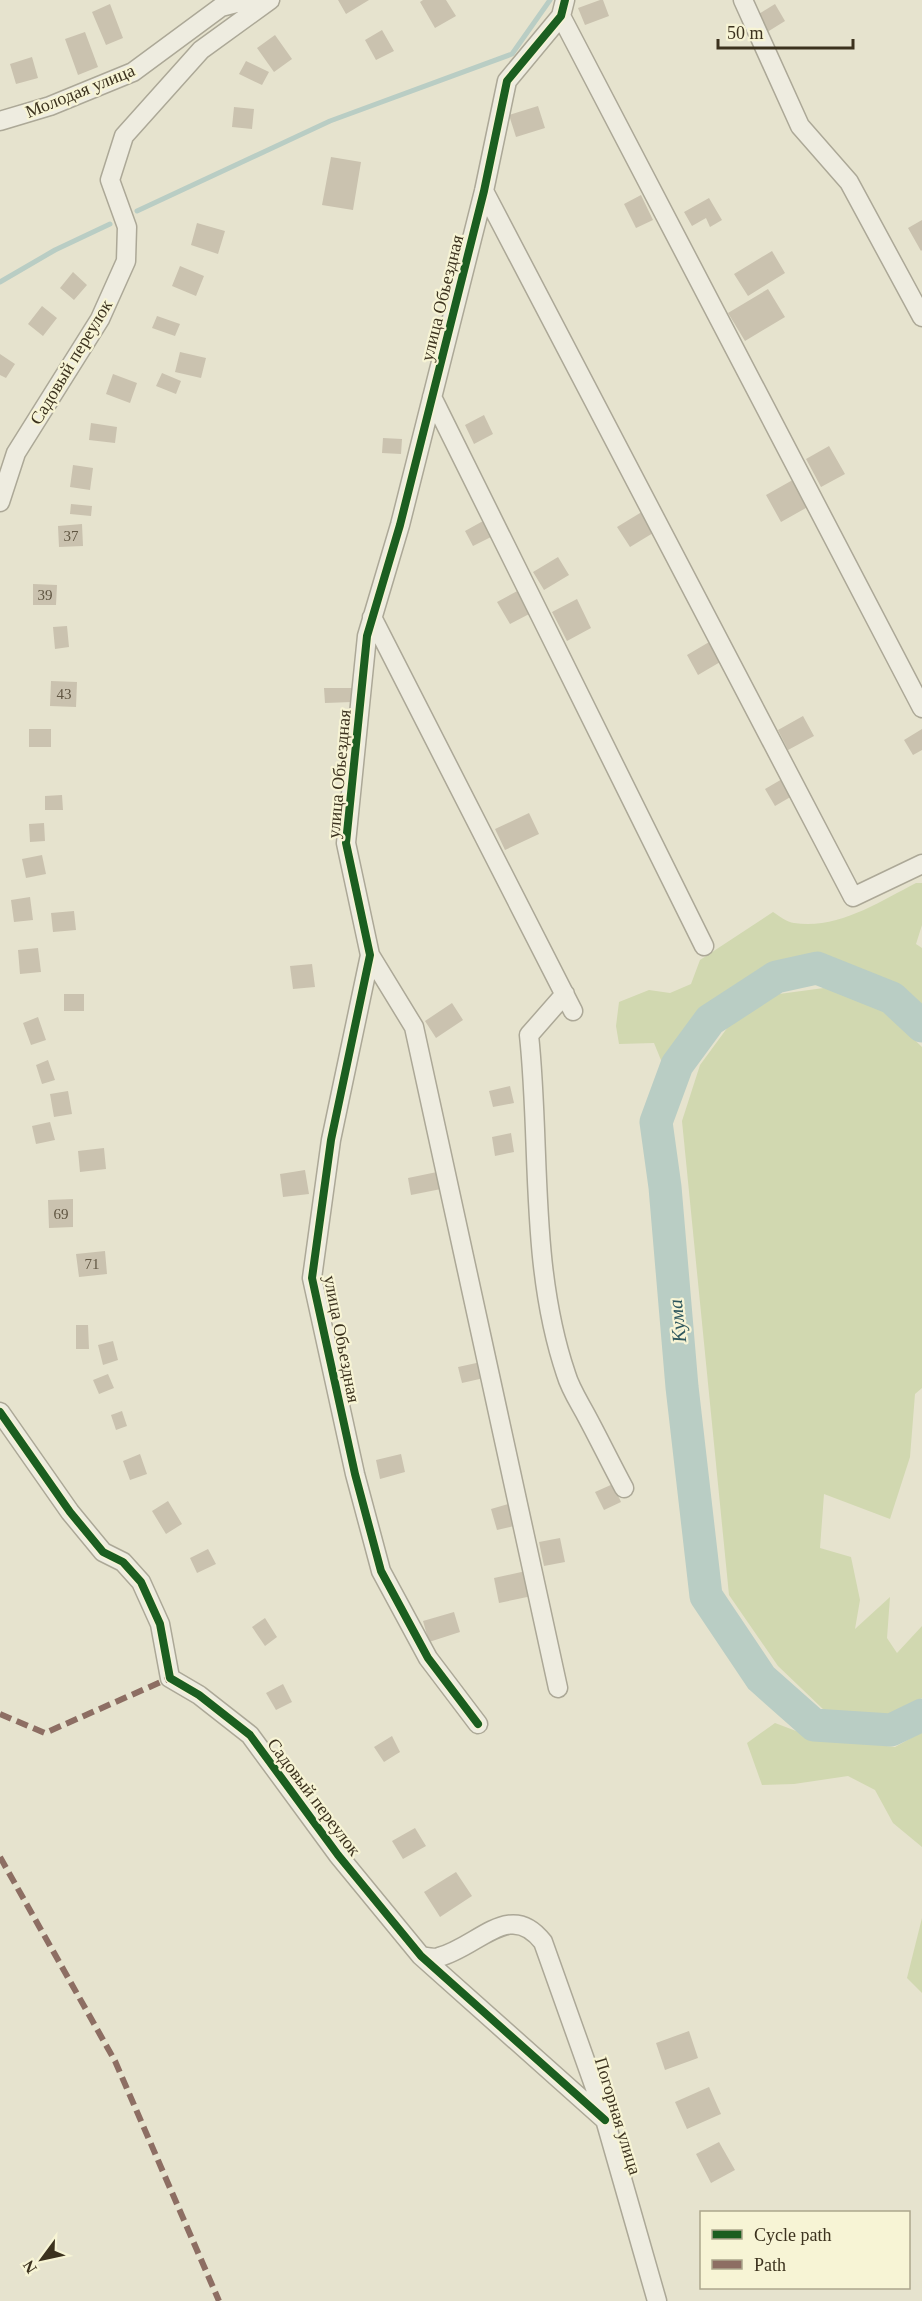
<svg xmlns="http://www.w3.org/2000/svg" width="922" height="2301" font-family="'Times New Roman',serif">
<rect width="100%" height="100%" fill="#e6e3ce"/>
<path fill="#d1d8b0" d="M916,883h6v42l-6,19 6,4v63l-26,-21 -80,-30 -42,8 -18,9 -57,39 -24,27 -12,22 -9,-22 -35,1 -3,-18 3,-24 30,-12 21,3 21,-9 9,-24 73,-48c6,4 14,10 21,11 43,7 85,-21 122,-40z
M824,988l56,18 42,41v341l-7,6 -5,63 -20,62 -66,-25 -4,54 31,9 9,43 -5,29 35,-32 -3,41 10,15 25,-27v72l-35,17 -63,-5 -46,-44 -49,-71 -47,-474 18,-56 36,-49 43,-22z
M775,1723l37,14 83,10 27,-15v115l-29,-24 -18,-33 -27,-14 -54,8 -32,1 -15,-42z
M922,1918v75l-15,-15z"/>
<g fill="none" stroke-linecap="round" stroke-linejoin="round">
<path stroke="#b9cdc4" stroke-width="5" d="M137,211l193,-90 182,-67 38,-54
M0,282l55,-32 55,-26"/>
<path stroke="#b9cdc4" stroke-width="33" d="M922,1026l-30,-28 -75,-30 -41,9 -66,43 -33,45 -21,57 9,65 17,200 24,209 55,82 53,47 77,5 31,-15"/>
</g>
<path fill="#cac2af" d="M338,0h31l-23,14z
M423,0h23l10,16 -21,12 -15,-26z
M600,0h3l6,16 -24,9 -7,-17z
M110,4l13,34 -17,7 -14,-33z
M775,4l10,17 -21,13 -10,-17z
M382,30l12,21 -18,9 -11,-20z
M85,32l13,35 -20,8 -13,-36z
M275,35l17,24 -18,13 -17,-24z
M32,57l6,21 -22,6 -6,-20z
M246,61l23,11 -7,13 -23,-11z
M538,106l7,22 -29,9 -7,-22z
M234,107l20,2 -2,20 -20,-2z
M331,157l30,5 -8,48 -31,-5z
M641,195l12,25 -17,8 -12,-24z
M709,198l13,22 -12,7 -4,-9 -14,8 -8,-14z
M922,220v30l-1,1 -13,-23z
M197,223l28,8 -7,23 -27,-9z
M772,251l13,22 -37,23 -14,-22z
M180,266l24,10 -8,20 -24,-10z
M73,272l14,13 -13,15 -14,-12z
M768,289l17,28 -40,24 -17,-28z
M42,306l15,12 -14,18 -15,-12z
M157,316l23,8 -5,12 -23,-8z
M180,352l26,6 -5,20 -26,-6z
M0,354l15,10 -9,14 -6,-3z
M162,373l19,8 -5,13 -20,-8z
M113,374l24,9 -7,20 -24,-9z
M484,415l9,19 -19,10 -9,-19z
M91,423l26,4 -2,16 -26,-3z
M383,438l19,1 -1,15 -19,-1z
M829,446l16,28 -24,13 -15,-28z
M73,465l20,3 -3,22 -20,-3z
M798,477l15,27 -32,18 -15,-27z
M71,504l21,2 -1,10 -21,-2z
M645,510l13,20 -28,17 -13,-20z
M483,521l8,16 -18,9 -8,-15z
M82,524l1,22 -24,1 -1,-21z
M558,557l11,18 -25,15 -11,-18z
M33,584l24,1 -1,20h-23z
M521,589l12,23 -23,12 -13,-22z
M577,599l14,29 -24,13 -15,-29z
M67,626l2,21 -14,2 -2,-22z
M716,638l11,20 -29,17 -11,-20z
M51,681l26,1 -1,25 -26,-1z
M324,688h28v14l-27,1z
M803,716l11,20 -26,14 -10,-20z
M29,729h22v18h-22z
M922,729v21l-9,5 -9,-15z
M789,775l10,17 -24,14 -10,-17z
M62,795l1,15h-18v-14z
M529,813l10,21 -34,16 -10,-21z
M44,823l1,18 -15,1 -1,-18z
M42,855l4,19 -20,4 -4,-19z
M30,897l3,23 -19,2 -3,-22z
M74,911l2,19 -23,2 -2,-19z
M38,948l3,24 -21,2 -2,-24z
M312,964l3,23 -22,2 -3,-23z
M64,994h20v17h-20z
M452,1003l11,17 -27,18 -11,-17z
M38,1017l8,23 -15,5 -8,-22z
M48,1060l7,20 -13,4 -6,-19z
M510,1086l4,17 -21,4 -4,-16z
M68,1091l4,23 -18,3 -4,-23z
M50,1122l5,18 -19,4 -4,-18z
M511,1133l3,19 -19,4 -3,-19z
M104,1148l2,21 -26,3 -2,-21z
M305,1170l4,24 -26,3 -3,-23z
M437,1172l4,17 -30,6 -3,-17z
M73,1199v28l-24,1 -1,-28z
M105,1251l2,23 -28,3 -3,-23z
M76,1325h12l1,24h-13z
M113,1341l5,19 -15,5 -5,-20z
M481,1362l3,16 -22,5 -4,-16z
M108,1374l6,14 -15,6 -6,-14z
M122,1411l5,15 -11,4 -5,-15z
M140,1454l7,20 -17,6 -7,-19z
M401,1454l4,18 -25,7 -4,-19z
M613,1484l8,18 -17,8 -9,-18z
M168,1501l14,23 -16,10 -14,-23z
M512,1503l6,22 -21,5 -6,-21z
M560,1538l5,24 -21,4 -5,-24z
M208,1549l8,15 -19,9 -7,-15z
M526,1571l6,25 -33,7 -5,-25z
M454,1612l6,20 -31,10 -6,-21z
M265,1618l12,19 -12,9 -13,-19z
M283,1684l9,18 -16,8 -10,-17z
M392,1736l8,16 -16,10 -10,-15z
M415,1828l11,18 -23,13 -11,-18z
M456,1872l16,24 -32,21 -16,-25z
M689,2031l9,27 -33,12 -9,-27z
M709,2087l12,27 -34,15 -12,-27z
M719,2142l16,28 -24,13 -15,-29z"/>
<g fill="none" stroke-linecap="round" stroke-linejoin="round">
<defs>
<path id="minor" d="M743,0l57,126 49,56 73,135
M561,16l361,692
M0,121l50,-15 83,-34 88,-65 27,-7
M484,191l369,706 69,-33
M432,397l272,549
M0,502l16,-49 84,-134 26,-58 1,-34 -17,-47 14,-44 77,-86 69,-50
M372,617l201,394
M370,955l44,72 144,661
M565,994l-36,41c12,112 0,230 37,339 4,14 13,28 20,41 13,24 25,49 38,73
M0,1412l70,100 33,40 20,10 18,20 19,42 10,54 29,17 51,40 88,120 83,101 184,164
M478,1724l-50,-66 -47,-87 -26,-97 -43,-196 19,-138 39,-185 -24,-112 21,-207 33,-111 84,-334 23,-110 54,-65 4,-16
M421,1956c6,1 13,3 18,1 39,-10 71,-58 104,-15l57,160 57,199"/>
</defs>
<use href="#minor" stroke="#aca897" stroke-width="21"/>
<use href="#minor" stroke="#eeece0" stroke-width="18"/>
<path stroke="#8d6e63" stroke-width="6" stroke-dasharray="12 6" stroke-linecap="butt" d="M0,1714l45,19 125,-55
M0,1857l115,204 104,240"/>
<defs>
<path id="cycleway" d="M0,1412l70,100 33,40 20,10 18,20 19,42 10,54 29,17 51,40 88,120 83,101 184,164
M478,1724l-50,-66 -47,-87 -26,-97 -43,-196 19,-138 39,-185 -24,-112 21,-207 33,-111 84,-334 23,-110 54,-65 4,-16"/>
</defs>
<use href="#cycleway" stroke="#f7f4d5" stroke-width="11"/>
<use href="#cycleway" stroke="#1b5e20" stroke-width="8"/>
</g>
<g text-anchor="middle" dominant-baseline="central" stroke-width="4.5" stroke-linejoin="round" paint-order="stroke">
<g font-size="15" fill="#605642">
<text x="71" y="536">37</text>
<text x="45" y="595">39</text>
<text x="64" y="694">43</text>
<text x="61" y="1214">69</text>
<text x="92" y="1264">71</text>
</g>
<g font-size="18" fill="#3c321e" stroke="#f7f4d5">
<text transform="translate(80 91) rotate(-22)">Молодая улица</text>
<text transform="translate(442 298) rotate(-76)">улица Обьездная</text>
<text transform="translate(71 362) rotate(-59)">Садовый переулок</text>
<text transform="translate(339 774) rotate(-85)">улица Обьездная</text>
<text transform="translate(342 1339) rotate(79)">улица Обьездная</text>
<text transform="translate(314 1797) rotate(53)">Садовый переулок</text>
<text transform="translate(618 2116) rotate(73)">Погорная улица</text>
</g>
<g font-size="20" font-style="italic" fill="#2d565c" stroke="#f7f4d5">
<text transform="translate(677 1321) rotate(-96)">Кума</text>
</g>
</g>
<rect x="700" y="2211" width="210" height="78" fill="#f7f4d5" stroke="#aca68c" stroke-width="1.5"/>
<rect x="712" y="2230" width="30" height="9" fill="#1b5e20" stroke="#aca68c" stroke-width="1.5"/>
<text x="754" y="2241" font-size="18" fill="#3c321e">Cycle path</text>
<rect x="712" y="2260" width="30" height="9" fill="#8d6e63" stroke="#aca68c" stroke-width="1.5"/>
<text x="754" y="2271" font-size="18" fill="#3c321e">Path</text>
<g transform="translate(42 2259) rotate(237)" stroke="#f7f4d5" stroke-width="4.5" paint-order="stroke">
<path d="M0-4.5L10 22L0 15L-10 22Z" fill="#3c321e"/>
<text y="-9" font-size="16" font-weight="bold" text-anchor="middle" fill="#3c321e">N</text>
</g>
<path d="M718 39v9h135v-9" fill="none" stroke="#3c321e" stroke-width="3"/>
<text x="727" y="39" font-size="18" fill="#3c321e" stroke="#f7f4d5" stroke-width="4.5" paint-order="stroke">50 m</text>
</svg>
